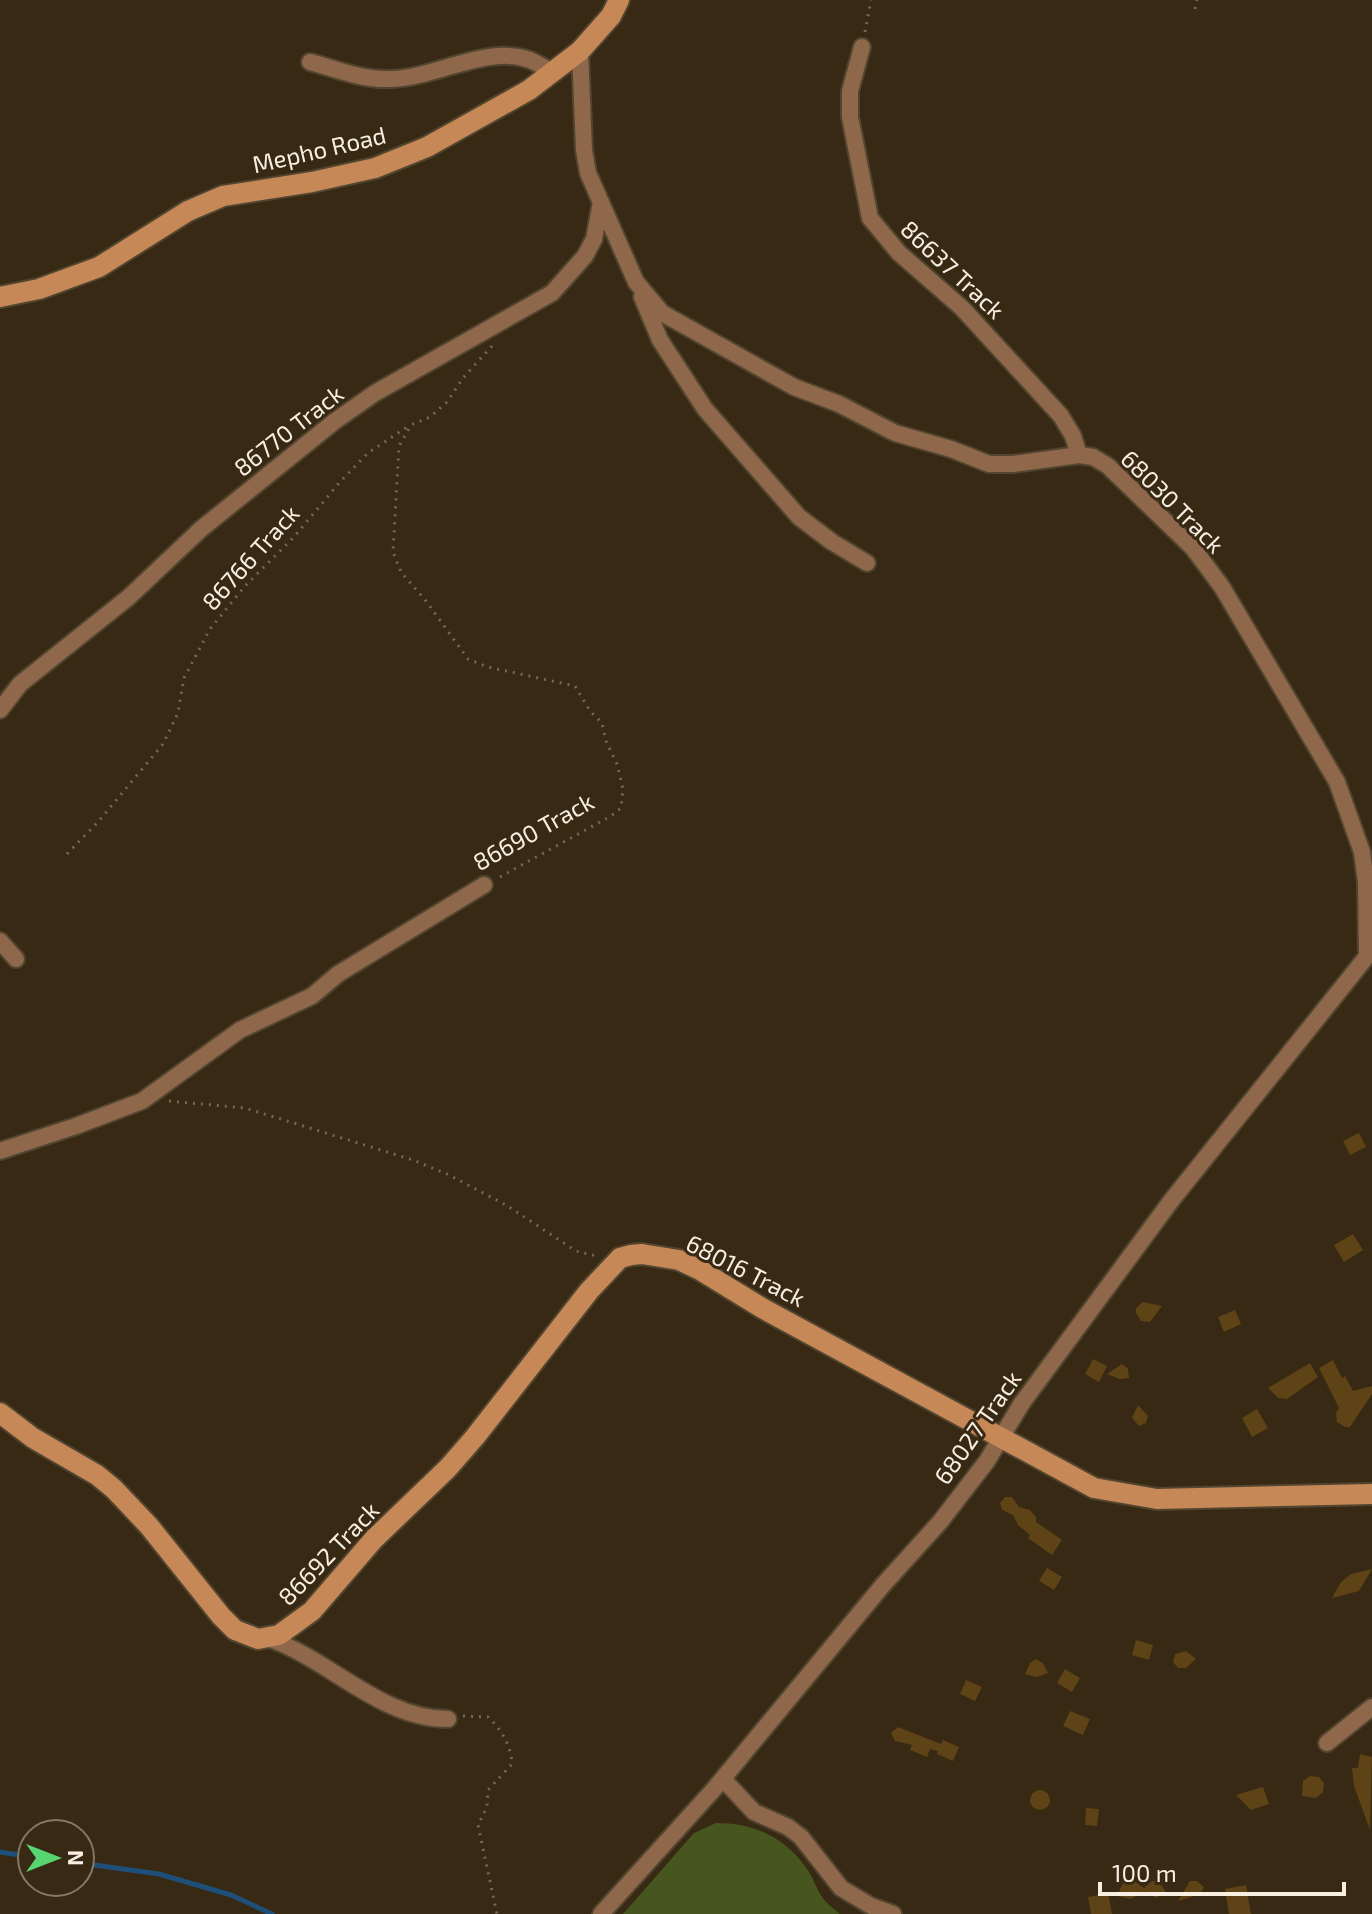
<svg xmlns="http://www.w3.org/2000/svg" width="1372" height="1914" font-family="'Exo 2',sans-serif">
<rect width="100%" height="100%" fill="#372913"/>
<path fill="#47551e" d="M716,1823c38,0 69,14 91,46 6,8 9,19 15,28 4,6 12,12 18,17h-217l71,-81z"/>
<g fill="none" stroke-linecap="round" stroke-linejoin="round">
<path stroke="#1d4f79" stroke-width="5" d="M0,1852l32,5
M80,1863l79,11 72,21 41,19"/>
</g>
<path fill="#5d4315" d="M1359,1133l7,14 -16,8 -7,-14z
M1353,1234l10,16 -19,12 -10,-17z
M1143,1302l19,4 -12,16 -9,-1 -5,-8v-5z
M1235,1310l6,14 -17,8 -6,-15z
M1093,1359l14,7 -8,16 -14,-8z
M1333,1360l9,18 3,-2 8,15 19,-5v8l-22,33h-5l-8,-5 -1,-9 3,-5 -20,-40z
M1310,1363l8,14 -31,22 -9,-1 -10,-10z
M1122,1364l6,5 1,9 -9,1 -13,-5z
M1138,1405l10,11 -2,7 -7,3 -7,-8z
M1257,1409l11,19 -16,9 -10,-19z
M1005,1497h7l7,10 11,3 6,7v5l26,18 -10,15 -24,-17 2,-3 -12,-10 -5,-10 -11,-5 -2,-7z
M1047,1568l15,9 -8,13 -15,-9z
M1372,1569l-13,22 -27,7 9,-16 10,-8z
M1136,1640l17,5 -4,15 -17,-5z
M1186,1651l10,8 -10,9h-8l-5,-6 2,-8z
M1036,1659l7,4 5,10 -11,4 -12,-3 5,-11z
M1065,1669l15,9 -8,14 -15,-9z
M966,1680l16,7 -7,14 -15,-7z
M1070,1711l20,8 -7,16 -20,-9z
M898,1727l43,17 2,-4 16,7 -6,14 -16,-7 1,-3 -8,-2 -3,8 -17,-7 2,-5 -17,-4 -4,-8z
M1360,1754l12,3 -2,73 -16,-44 -2,-18h6z
M1310,1776l9,1 5,6 -1,9 -7,6 -14,-2 1,-15z
M1263,1787l6,17 -18,6 -15,-15z
M1030 1800a10 10 0 1 1 20 0a10 10 0 1 1-20 0Z
M1086,1808l13,1 -2,17 -12,-1z
M1131,1879l13,9 8,-7h7l7,11 -10,6 -12,-7 -13,8 -14,-3 6,-13z
M1190,1881h7l7,6 -4,7 -22,7z
M1246,1885l5,29h-22l-4,-25z
M1108,1893l4,21h-21l-3,-17z"/>
<g fill="none" stroke-linecap="round" stroke-linejoin="round">
<defs>
<path id="street" d="M862,47l-12,44v26l20,101 29,35 63,55 99,108 12,20 6,19
M580,51l4,99 4,23 48,109 26,31 132,74 45,17 56,29 56,16 38,15h24l66,-9 14,2 15,9 85,82 29,39 115,195 25,70 4,30 1,74
M310,62c26,7 52,18 79,17 44,0 99,-35 141,-19 7,3 15,8 22,12
M642,297l18,43 45,69 94,108 33,25 35,21
M0,710l20,-26 109,-87 72,-68 134,-108 40,-28 177,-100 33,-37 9,-17 7,-37
M0,941l16,18
M0,1151l76,-25 66,-25 98,-71 72,-34 26,-22 146,-89
M270,1639c60,21 111,80 178,80
M1327,1743l45,-36
M723,1779l31,33 34,15 13,10 40,51 30,18 22,8
M601,1914l114,-126 168,-203 57,-63 47,-61 35,-58 149,-202 201,-251"/>
<path id="secondary" d="M0,297l39,-8 60,-22 89,-56 35,-15 89,-14 63,-14 52,-21 102,-57 51,-39 31,-35 8,-16
M0,1413l33,25 64,37 17,14 35,37 72,90 14,14 23,9 21,-4 33,-24 62,-72 74,-71 27,-31 114,-146 31,-33 11,-3 11,-1 37,6 21,10 62,38 332,180 63,11 215,-5"/>
</defs>
<use href="#street" stroke="#524530" stroke-width="20"/>
<use href="#secondary" stroke="#524530" stroke-width="24"/>
<path stroke="#756855" stroke-width="3" stroke-dasharray="2 6" stroke-linecap="butt" d="M1195,9l2,-9
M865,32l6,-32
M492,346l-29,32 -16,24 -17,15 -19,8 -12,21 -6,106 8,20 25,29 42,58 20,8 87,19 15,25 12,12 4,18 11,23 6,25 -2,19 -10,8 -113,62
M67,854l31,-32 65,-78 15,-31 6,-35 26,-49 35,-43 49,-49 45,-54 29,-30 39,-26
M169,1101l76,7 168,52 34,14 59,31 70,46 21,5
M463,1716l25,1c14,13 23,29 24,47l-24,26 -1,17 -9,18 19,89"/>
<use href="#street" stroke="#8f674a" stroke-width="16"/>
<use href="#secondary" stroke="#c78857" stroke-width="20"/>
</g>
<g text-anchor="middle" dominant-baseline="central" stroke-width="6" stroke-linejoin="round" paint-order="stroke">
<g font-size="24" fill="#f8efe2" stroke="#372913">
<text transform="translate(319 149) rotate(-13)">Mepho Road</text>
<text transform="translate(953 269) rotate(43)">86637 Track</text>
<text transform="translate(288 430) rotate(-38)">86770 Track</text>
<text transform="translate(1173 501) rotate(45)">68030 Track</text>
<text transform="translate(250 557) rotate(-48)">86766 Track</text>
<text transform="translate(533 831) rotate(-29)">86690 Track</text>
<text transform="translate(746 1270) rotate(27)">68016 Track</text>
<text transform="translate(977 1427) rotate(-55)">68027 Track</text>
<text transform="translate(328 1553) rotate(-46)">86692 Track</text>
</g>
</g>
<g transform="translate(56 1858) rotate(90)"><circle r="38" fill="#372913" stroke="#847866" stroke-width="2"/>
<path d="M0-6L14 30L0 20L-14 30Z" fill="#57d570"/>
<text y="-12" font-size="22" font-weight="bold" text-anchor="middle" fill="#f8efe2">N</text>
</g>
<path d="M1100 1882v12h244v-12" fill="none" stroke="#f8efe2" stroke-width="4"/>
<text x="1112" y="1882" font-size="24" fill="#f8efe2" stroke="#372913" stroke-width="6" paint-order="stroke">100 m</text>
</svg>
